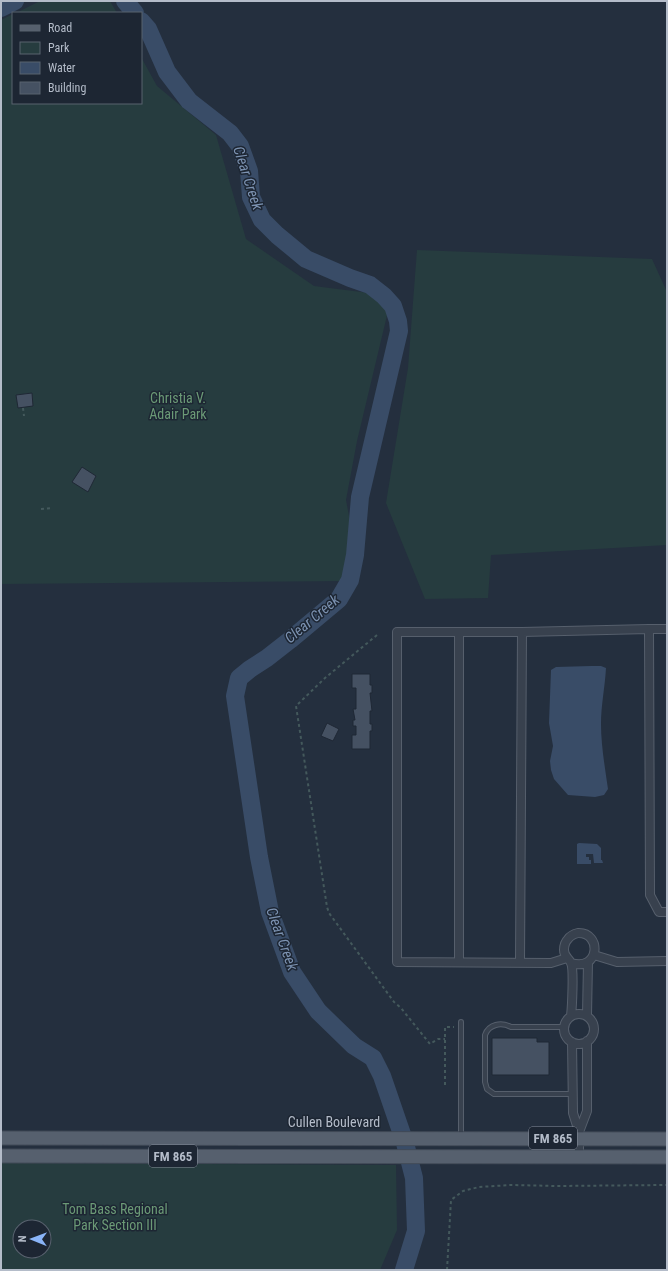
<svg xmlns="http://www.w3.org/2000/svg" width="668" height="1271" font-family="'Roboto Condensed',sans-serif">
<rect width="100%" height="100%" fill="#242f3e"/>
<path fill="#263c3f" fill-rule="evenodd" d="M40,1h70l7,12h-101z
M13,14v89h128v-46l16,29 59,49 30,104 68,47 55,7 20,14 -32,134 -11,59 7,38 -6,43 -346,3v-564z
M417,250l235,9 15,33v253l-176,10 -3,43 -63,1 -39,-96 22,-135z
M1,1163l395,2 1,65 -17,40h-379zM20,1227h24v24h-24z"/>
<path fill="#394c67" d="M591,666h10l5,2c-1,19 -5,37 -5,56 0,21 4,44 7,65l-4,6 -9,2 -27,-2 -14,-16 -3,-9 -1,-9 3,-15 -4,-23 2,-53 5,-3z
M579,843l18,1 4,4v12h1l1,3h-9l-1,-9h-7v3h3v3h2v4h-14v-20z"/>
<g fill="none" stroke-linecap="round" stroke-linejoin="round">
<path stroke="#394c67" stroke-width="18" d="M125,1l10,12
M1,8l14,-7
M141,21l7,8 19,43 22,29 41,32 10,13 9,25 2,26 11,23 15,15 29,24 44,19 20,7 14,11 9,10 5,15 1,10 -39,166 -5,58 -5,25 -11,19 -49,41 -23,18 -17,11 -11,9 -4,18 24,161 11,55 22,60 26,39 36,35 19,12 9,18 23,67 9,35 2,53 -12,39"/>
</g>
<path fill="#455162" stroke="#1f2835" d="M32,393l1,13 -15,2 -2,-13z
M82,467l14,9 -8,16 -16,-10z
M352,674h18v11h2v8h-2l2,18h-2v13h2v7h-2v18h-18v-14h4v-9h-3v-6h2l-2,-11h3v-21h-4z
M327,723l12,6 -6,12 -12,-5z
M492,1038h45v4h12v33h-57z"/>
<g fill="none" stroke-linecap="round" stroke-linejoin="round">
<defs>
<path id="lane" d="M565,1027h-54c-10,-5 -22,-3 -26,8v47l2,7 7,5h78
M461,1138v-116"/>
<path id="street" d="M667,629h-18l1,266 9,17h8
M459,632v330
M522,632l127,-3
M594,955l23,7 50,-1
M520,962l2,-330h-125v330l154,1 16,-5
M571,963c29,9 31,-31 7,-30 -4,1 -8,3 -10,6 -3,3 -4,7 -4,11 0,7 5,8 7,13 3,6 1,44 0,53
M564 1029a15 15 0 1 1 30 0a15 15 0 1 1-30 0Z
M587,1015l1,-53
M572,1042l1,71 6,19
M579,1157v-25l8,-21v-70"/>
<path id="primary" d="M1,1138l666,1
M1,1156l666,1"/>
</defs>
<use href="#lane" stroke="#565f6c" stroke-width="6"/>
<use href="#street" stroke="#565f6c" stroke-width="10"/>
<use href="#primary" stroke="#414a57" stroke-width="15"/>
<path stroke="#44595c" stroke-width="2" stroke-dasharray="3 3" stroke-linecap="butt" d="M23,408l1,8
M41,509l11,-1
M377,635l-52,43 -29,28 31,201 2,6 65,89 7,6 29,36 8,-5h7
M445,1085v-58h9
M447,1270l4,-70 12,-9 16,-4 32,-2 46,1 110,-1"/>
<use href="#lane" stroke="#38414e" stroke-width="4"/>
<use href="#street" stroke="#38414e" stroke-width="8"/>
<use href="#primary" stroke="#56606e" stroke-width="13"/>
</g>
<g text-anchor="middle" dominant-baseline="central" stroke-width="3" stroke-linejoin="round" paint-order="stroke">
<g fill="#1d2633" stroke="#878f9c" stroke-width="1">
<rect x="529" y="1127" width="48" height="22" rx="3"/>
<rect x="149" y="1145" width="48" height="22" rx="3"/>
</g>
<g font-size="13" font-weight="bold" fill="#b4bcc9">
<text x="553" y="1138">FM 865</text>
<text x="173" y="1156">FM 865</text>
</g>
<g font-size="14" fill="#6b9a76" stroke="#1d2633">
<text x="178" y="398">Christia V.<tspan x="178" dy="16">Adair Park</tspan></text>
<text x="115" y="1209">Tom Bass Regional<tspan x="115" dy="16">Park Section III</tspan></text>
</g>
<g font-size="14" fill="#b4bcc9" stroke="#1d2633">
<text x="334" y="1122">Cullen Boulevard</text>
</g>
<g font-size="15" font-style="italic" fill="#7c92b1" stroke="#1d2633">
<text transform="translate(248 178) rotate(72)">Clear Creek</text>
<text transform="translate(312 619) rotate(-40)">Clear Creek</text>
<text transform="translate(282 939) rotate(70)">Clear Creek</text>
</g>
</g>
<rect width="668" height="1271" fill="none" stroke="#b4bcc9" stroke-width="4"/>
<rect x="12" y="12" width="130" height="92" fill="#1d2633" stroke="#59626f"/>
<rect x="20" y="25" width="20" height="6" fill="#56606e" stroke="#59626f"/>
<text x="48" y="32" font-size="12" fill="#b4bcc9">Road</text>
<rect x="20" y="42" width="20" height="12" fill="#263c3f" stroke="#59626f"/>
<text x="48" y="52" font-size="12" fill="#b4bcc9">Park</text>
<rect x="20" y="62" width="20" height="12" fill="#394c67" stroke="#59626f"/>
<text x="48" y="72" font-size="12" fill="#b4bcc9">Water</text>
<rect x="20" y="82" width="20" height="12" fill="#455162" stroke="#59626f"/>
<text x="48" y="92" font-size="12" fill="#b4bcc9">Building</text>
<g transform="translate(32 1239) rotate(271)"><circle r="19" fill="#1d2633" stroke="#59626f"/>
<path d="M0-3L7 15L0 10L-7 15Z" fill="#8ab4f8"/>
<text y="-6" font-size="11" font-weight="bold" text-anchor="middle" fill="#b4bcc9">N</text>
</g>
</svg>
